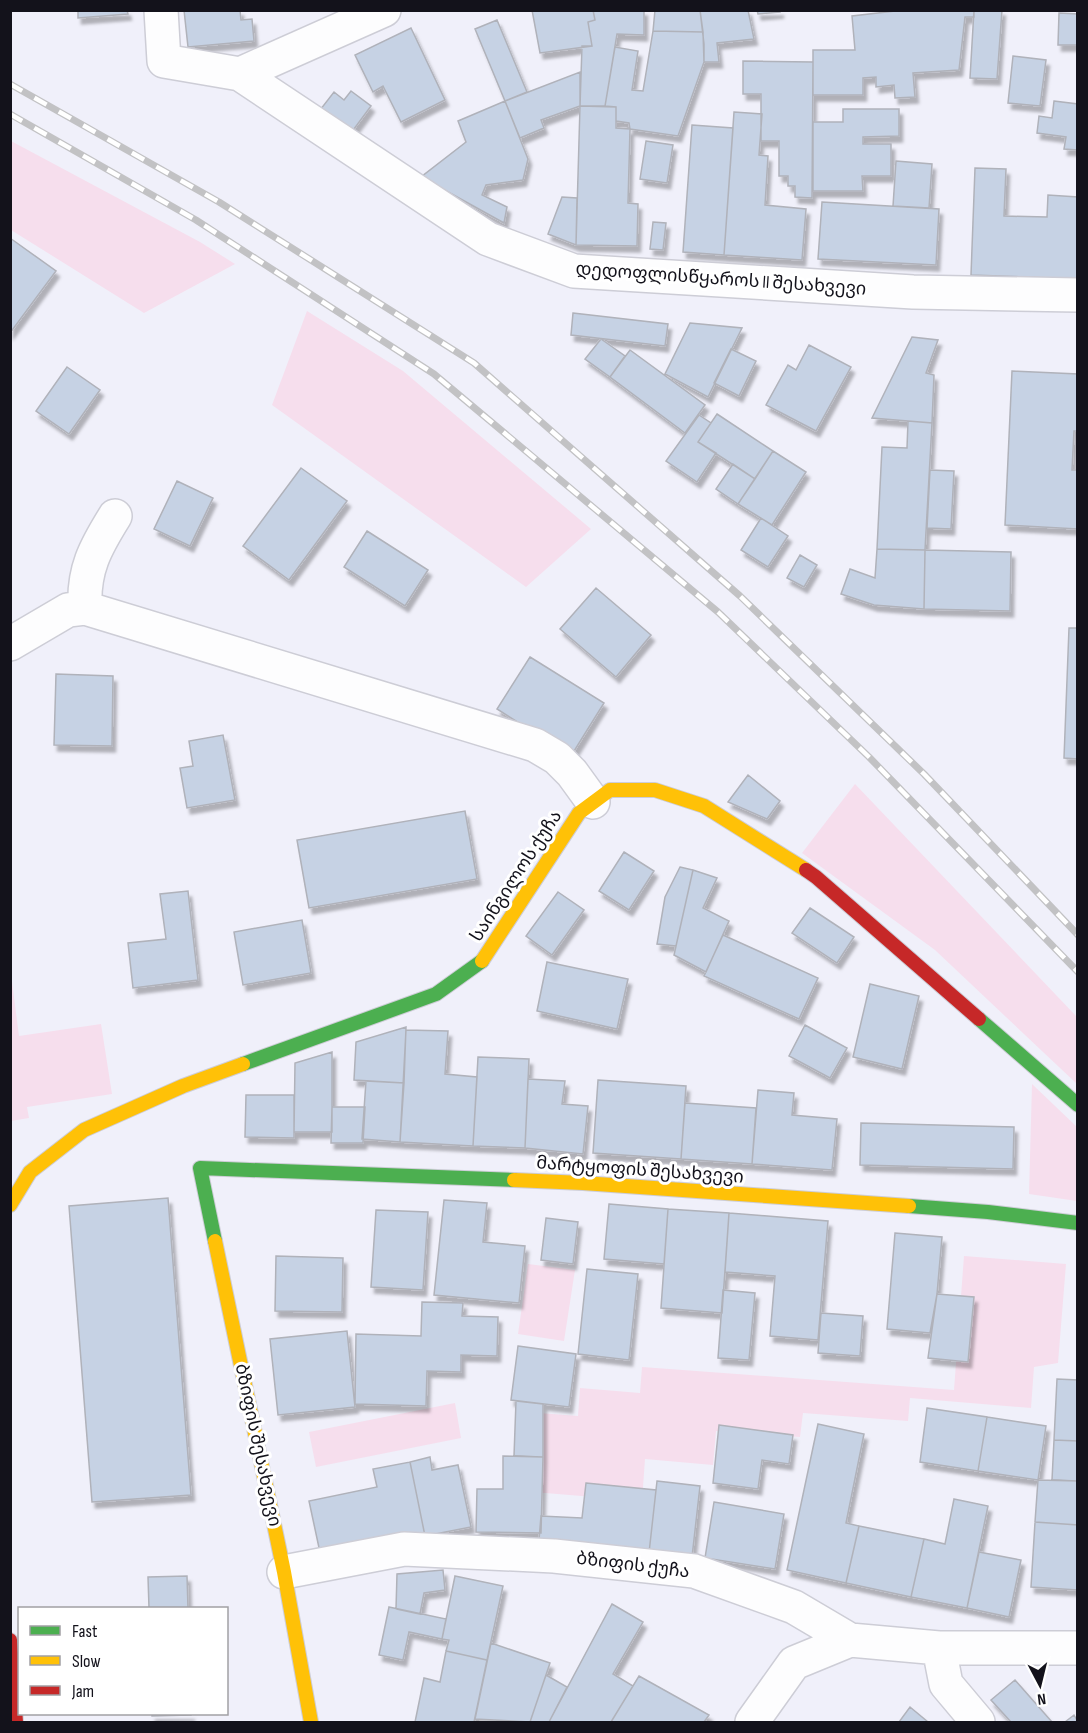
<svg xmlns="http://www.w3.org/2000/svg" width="1088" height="1733" font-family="'Sofia Sans Condensed','Noto Sans Georgian',sans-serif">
<defs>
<filter id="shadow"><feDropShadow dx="3.5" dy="6" stdDeviation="1.5" flood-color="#0004"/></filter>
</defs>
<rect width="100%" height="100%" fill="#f0f0fa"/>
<path fill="#f6deed" d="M11,141l189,101 35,22 -91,49 -133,-83z
M307,311l96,60 188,158 -65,58 -254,-182z
M855,784l222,233v67l-142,-134 -133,-97z
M10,966l9,70 82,-12 11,70 -85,13 2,11 -18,3z
M1032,1084l45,43v74l-48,-7z
M964,1256l102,8 -8,99 -24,4 -3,41 -121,-10 -2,23 -105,-8 -3,24 -84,-6 -3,34 -68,-6 -3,42 -109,-9 6,-79 39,3 2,-28 60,5 2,-26 312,23z
M528,1264l47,6 -11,71 -46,-7z
M455,1403l6,35 -145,29 -7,-35z"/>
<path fill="#c6d2e4" stroke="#b0b2ba" stroke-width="1.5" filter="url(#shadow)" d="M78,10h49l1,4 -50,4z
M184,10h56l1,10 11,-1 2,22 -66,6z
M532,10h61l2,10 -7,2 4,24 -52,7z
M593,10h51v25l-27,-1 -12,72h-25l2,-60h10l-4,-24 7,-2z
M655,10h45l3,22 -50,-1z
M700,10h48l6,29 -37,4 2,19h-15v-18z
M757,10h23v2l-22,2z
M904,10h70v7h-9l-6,53 -46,3 2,24 -20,1 -1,-13 -18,2v-10l-13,1v17h-50v-45h42l-3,-34z
M974,10h28l-5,69 -27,-1z
M1059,13l19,1v31h-20z
M497,20l30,72 -22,9 -30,-72z
M411,28l34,72 -44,22 -18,-36 -10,6 -18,-37z
M653,31l50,1 1,30 -26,74 -48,-7 -1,-6 -13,-2v-14l-11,-1 10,-59 23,4 -6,39 11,1z
M1013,56l33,4 -6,46 -32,-3z
M743,61l70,1 -1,136 -17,-1v-11h-7v-10h-9v-35h-18v-47h-18z
M580,72v34l-39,14 3,8 -24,10 -15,-37z
M351,91l20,15 -20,27 -31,-23 14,-18 10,8z
M505,101l23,58 -5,21 -37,5 -4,10 25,12 -3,16 -83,-46 45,-35 -8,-21z
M1054,101l24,3v46l-14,-1 2,-12 -29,-4 2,-17 13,2z
M580,106l36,1v21l14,1 -2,74 10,1 -1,42 -61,-1z
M843,109h56v27l-36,1v7h28v32h-29l1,15h-50v-69h30z
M734,112l28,2 -3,41 9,1 -3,49 41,4 -4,51 -78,-5z
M692,125l41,3 -9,127 -41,-3z
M646,141l27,4 -6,38 -27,-4z
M896,161l36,3 -3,44 -36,-2z
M975,168l31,1 -2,47 43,1 1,-22 30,2v82l-107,-4z
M562,197l15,1 -1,47 -28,-11z
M822,202l117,7 -3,56 -118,-6z
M653,222l13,1 -3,27 -13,-1z
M10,238l46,33 -46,62z
M573,313l95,11 -3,22 -94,-11z
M690,323l52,5 -34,69 -43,-23z
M912,337l26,3 -12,33 8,2 -2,48 -60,-5z
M601,339l24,17 -15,21 -25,-18z
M809,345l42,22 -35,64 -50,-26 22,-40 8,5z
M731,349l25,12 -17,35 -25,-13z
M630,350l75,55 -20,28 -75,-56z
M67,367l33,23 -31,44 -33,-23z
M1012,371l66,3v57h-4l-2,39h6v59l-73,-4z
M717,414l56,37 -18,28 -57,-37z
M699,415l12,8 -13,19 18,11 -19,29 -31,-21z
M908,421l24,2 -7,127 -48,-1 5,-102 25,1z
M773,451l33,21 -34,53 -34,-21z
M733,464l22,15 -17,25 -22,-15z
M301,468l46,33 -58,79 -46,-34z
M930,470l24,1 -3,58 -24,-1z
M177,481l36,17 -23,48 -36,-17z
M761,518l27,18 -20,31 -27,-17z
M367,531l61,39 -23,36 -61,-39z
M877,549l48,1 -1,59 -50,-4 -33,-11 9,-25 25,9z
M925,550l86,2 -1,59 -86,-2z
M800,555l17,10 -13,22 -17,-9z
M596,588l55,47 -35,42 -56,-48z
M1069,628h9v131l-14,-1z
M530,657l74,46 -33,53 -74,-47z
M56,674l57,2 -1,70 -58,-1z
M223,735l12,65 -48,8 -7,-40 13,-2 -4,-25z
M748,775l32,26 -13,18 -39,-17z
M465,811l12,68 -168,29 -12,-68z
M624,852l30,19 -25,39 -30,-19z
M680,867l13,3 -17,76 -19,-2 8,-47z
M693,870l24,8 -14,30 26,13 -23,51 -32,-17z
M188,891l10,89 -65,8 -5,-45 38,-4 -6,-45z
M558,892l26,18 -32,45 -26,-19z
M810,908l44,29 -17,26 -45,-30z
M302,920l9,53 -68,12 -9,-53z
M723,935l95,43 -19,41 -95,-43z
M547,962l81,17 -11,50 -80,-18z
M870,984l49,12 -17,73 -49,-12z
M805,1025l42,23 -17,30 -41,-22z
M406,1027l-2,56 -50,-3 2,-38z
M406,1030l42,1 -3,43 32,3 -4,69 -73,-4z
M332,1052v80h-38l1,-69z
M478,1057l51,2 -4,89 -52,-2z
M528,1079l37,2 -3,23 26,2 -5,48 -58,-6z
M598,1080l88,6 -5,73 -88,-6z
M366,1081l38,2 -4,59 -38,-3z
M758,1090l36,3 -2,22 45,4 -5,51 -80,-6z
M246,1095h48v43l-49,-1z
M685,1103l71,5 -4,56 -71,-5z
M332,1107h33l-2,36h-32z
M861,1123l153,4 -1,42 -153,-4z
M168,1198l23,297 -99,7 -23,-296z
M444,1200l43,3 -4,39 42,4 -6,57 -85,-8z
M609,1204l59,5 -4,55 -60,-5z
M668,1209l61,4 -7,100 -61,-5z
M376,1210l52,2 -5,78 -52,-3z
M729,1213l99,8 -10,119 -48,-4 5,-60 -50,-4z
M546,1218l32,4 -5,42 -32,-4z
M895,1233l47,4 -5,57 -7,39 -43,-4z
M276,1256l67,2 -1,54 -67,-1z
M587,1269l51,5 -9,86 -51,-6z
M723,1290l32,3 -6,67 -31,-2z
M937,1294l37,3 -6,65 -40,-4z
M422,1302l41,1 -1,13 36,1 -1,39 -36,-1v17l-34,-1 -1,35 -71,-2 1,-70 65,2z
M821,1313l42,3 -3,40 -42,-3z
M347,1331l8,76 -77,8 -8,-76z
M518,1346l58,8 -7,53 -58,-7z
M1057,1379l21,1v61l-24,-1z
M516,1401l27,3v53l-29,-1z
M927,1408l60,9 -9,54 -58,-9z
M987,1417l59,9 -8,54 -60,-9z
M818,1424l46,10 -18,89 13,3 -13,57 -59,-13z
M719,1425l74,10 -4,29 -27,-4 -4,29 -45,-6z
M1054,1440l24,1v40l-26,-1z
M503,1456l40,1 -2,76 -65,-1 1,-43h26z
M430,1457l2,13 26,-5 13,62 -46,9 -15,-74z
M410,1462l15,74 -104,21 -12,-56 68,-14 -4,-18z
M1038,1480l40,1v44l-43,-3z
M657,1481l43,5 -8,71 -43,-4z
M586,1483l70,7 -7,63 -110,-13 2,-24 41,2z
M954,1499l34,7 -21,102 -56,-11 13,-58 21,5z
M714,1502l70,12 -9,55 -70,-11z
M1035,1522l43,3v65l-47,-3z
M859,1526l65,13 -13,58 -65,-14z
M979,1552l42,8 -12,57 -42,-9z
M443,1570l2,20 -21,3 -4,21 -24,-5 1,-35z
M187,1576l1,32h-39l-1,-31z
M455,1576l48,10 -16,74 -41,-9 3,-11 -7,-1z
M612,1604l31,18 -30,52 20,12 -22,36h-62z
M389,1607l57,12 -4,20 -33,-7 -6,28 -24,-5z
M491,1643l59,20 -20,59 -55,-3z
M446,1651l41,9 -13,62h-59l9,-44 16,4z
M546,1675l21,12 -18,35h-19z
M639,1676l70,39 -5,7h-93z
M1015,1680l37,42h-41l-20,-22z
M910,1707l18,15h-29z
M152,1714h39v1l-39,1z
M1074,1715l4,7h-13z"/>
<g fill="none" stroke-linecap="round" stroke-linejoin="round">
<defs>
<path id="street" d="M161,10l3,51 76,13 144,-64
M240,74l248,165 86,32 339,21 165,3
M85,608c-2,-38 10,-60 30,-92
M10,644l58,-34 17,-2 450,137 22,13 15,15 21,29
M284,1572l120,-23 150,7 140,15 100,36 56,33 89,8h139
M939,1648l7,36 32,38
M752,1722l42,-59 56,-23"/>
<path id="fast" d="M979,1019l99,86
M243,1064l193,-70 46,-33
M909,1206l79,6 90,11
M215,1241l-15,-73 314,12"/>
<path id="slow" d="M482,961l97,-148 31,-23h45l49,16 102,64
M514,1180l69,3 326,23
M10,1205l20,-33 54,-42 99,-44 60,-22
M215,1241l69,331 27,150"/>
<path id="jam" d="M806,870l10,7 163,142
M10,1640l6,82"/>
</defs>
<use href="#street" stroke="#cdcdd6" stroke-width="36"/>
<use href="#fast" stroke="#cdcdd6" stroke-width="16"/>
<use href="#slow" stroke="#cdcdd6" stroke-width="16"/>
<use href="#jam" stroke="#cdcdd6" stroke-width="16"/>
<use href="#street" stroke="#fdfdfe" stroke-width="33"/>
<use href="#fast" stroke="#4caf50" stroke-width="14"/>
<use href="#slow" stroke="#ffc107" stroke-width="14"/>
<use href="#jam" stroke="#c62828" stroke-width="14"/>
<defs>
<path id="rail" d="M10,84l209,118 255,161 266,233 184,178 154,161
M10,114l186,106 238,154 284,238 151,145 209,215"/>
</defs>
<use href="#rail" stroke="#c2c2c4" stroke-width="7"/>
<use href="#rail" stroke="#fff" stroke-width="4.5" stroke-dasharray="14" stroke-linecap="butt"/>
</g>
<g text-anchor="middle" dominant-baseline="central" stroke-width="6" stroke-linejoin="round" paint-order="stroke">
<g font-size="18" fill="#13121b" stroke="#fff">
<text transform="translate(721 279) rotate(4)">დედოფლისწყაროს II შესახვევი</text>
<text transform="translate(516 876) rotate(-57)">საინგილოს ქუჩა</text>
<text transform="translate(640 1170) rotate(4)">მარტყოფის შესახვევი</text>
<text transform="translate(258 1445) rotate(78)">ბზიფის შესახვევი</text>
<text transform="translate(633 1565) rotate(7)">ბზიფის ქუჩა</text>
</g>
</g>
<rect width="1088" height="1733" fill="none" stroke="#13121b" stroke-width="24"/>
<rect x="18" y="1607" width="210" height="108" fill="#ffffff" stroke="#a1a0a4" stroke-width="1.5"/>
<rect x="30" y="1626" width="30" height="9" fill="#4caf50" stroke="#a1a0a4" stroke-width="1.5"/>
<text x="72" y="1637" font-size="18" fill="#13121b">Fast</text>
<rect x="30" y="1656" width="30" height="9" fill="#ffc107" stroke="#a1a0a4" stroke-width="1.5"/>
<text x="72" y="1667" font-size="18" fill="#13121b">Slow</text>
<rect x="30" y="1686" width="30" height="9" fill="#c62828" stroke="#a1a0a4" stroke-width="1.5"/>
<text x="72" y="1697" font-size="18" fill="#13121b">Jam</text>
<g transform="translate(1040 1685) rotate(173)" stroke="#ffffff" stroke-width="4.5" paint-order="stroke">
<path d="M0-4.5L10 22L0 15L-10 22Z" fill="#13121b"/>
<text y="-9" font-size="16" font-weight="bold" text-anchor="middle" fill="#13121b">N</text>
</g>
</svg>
